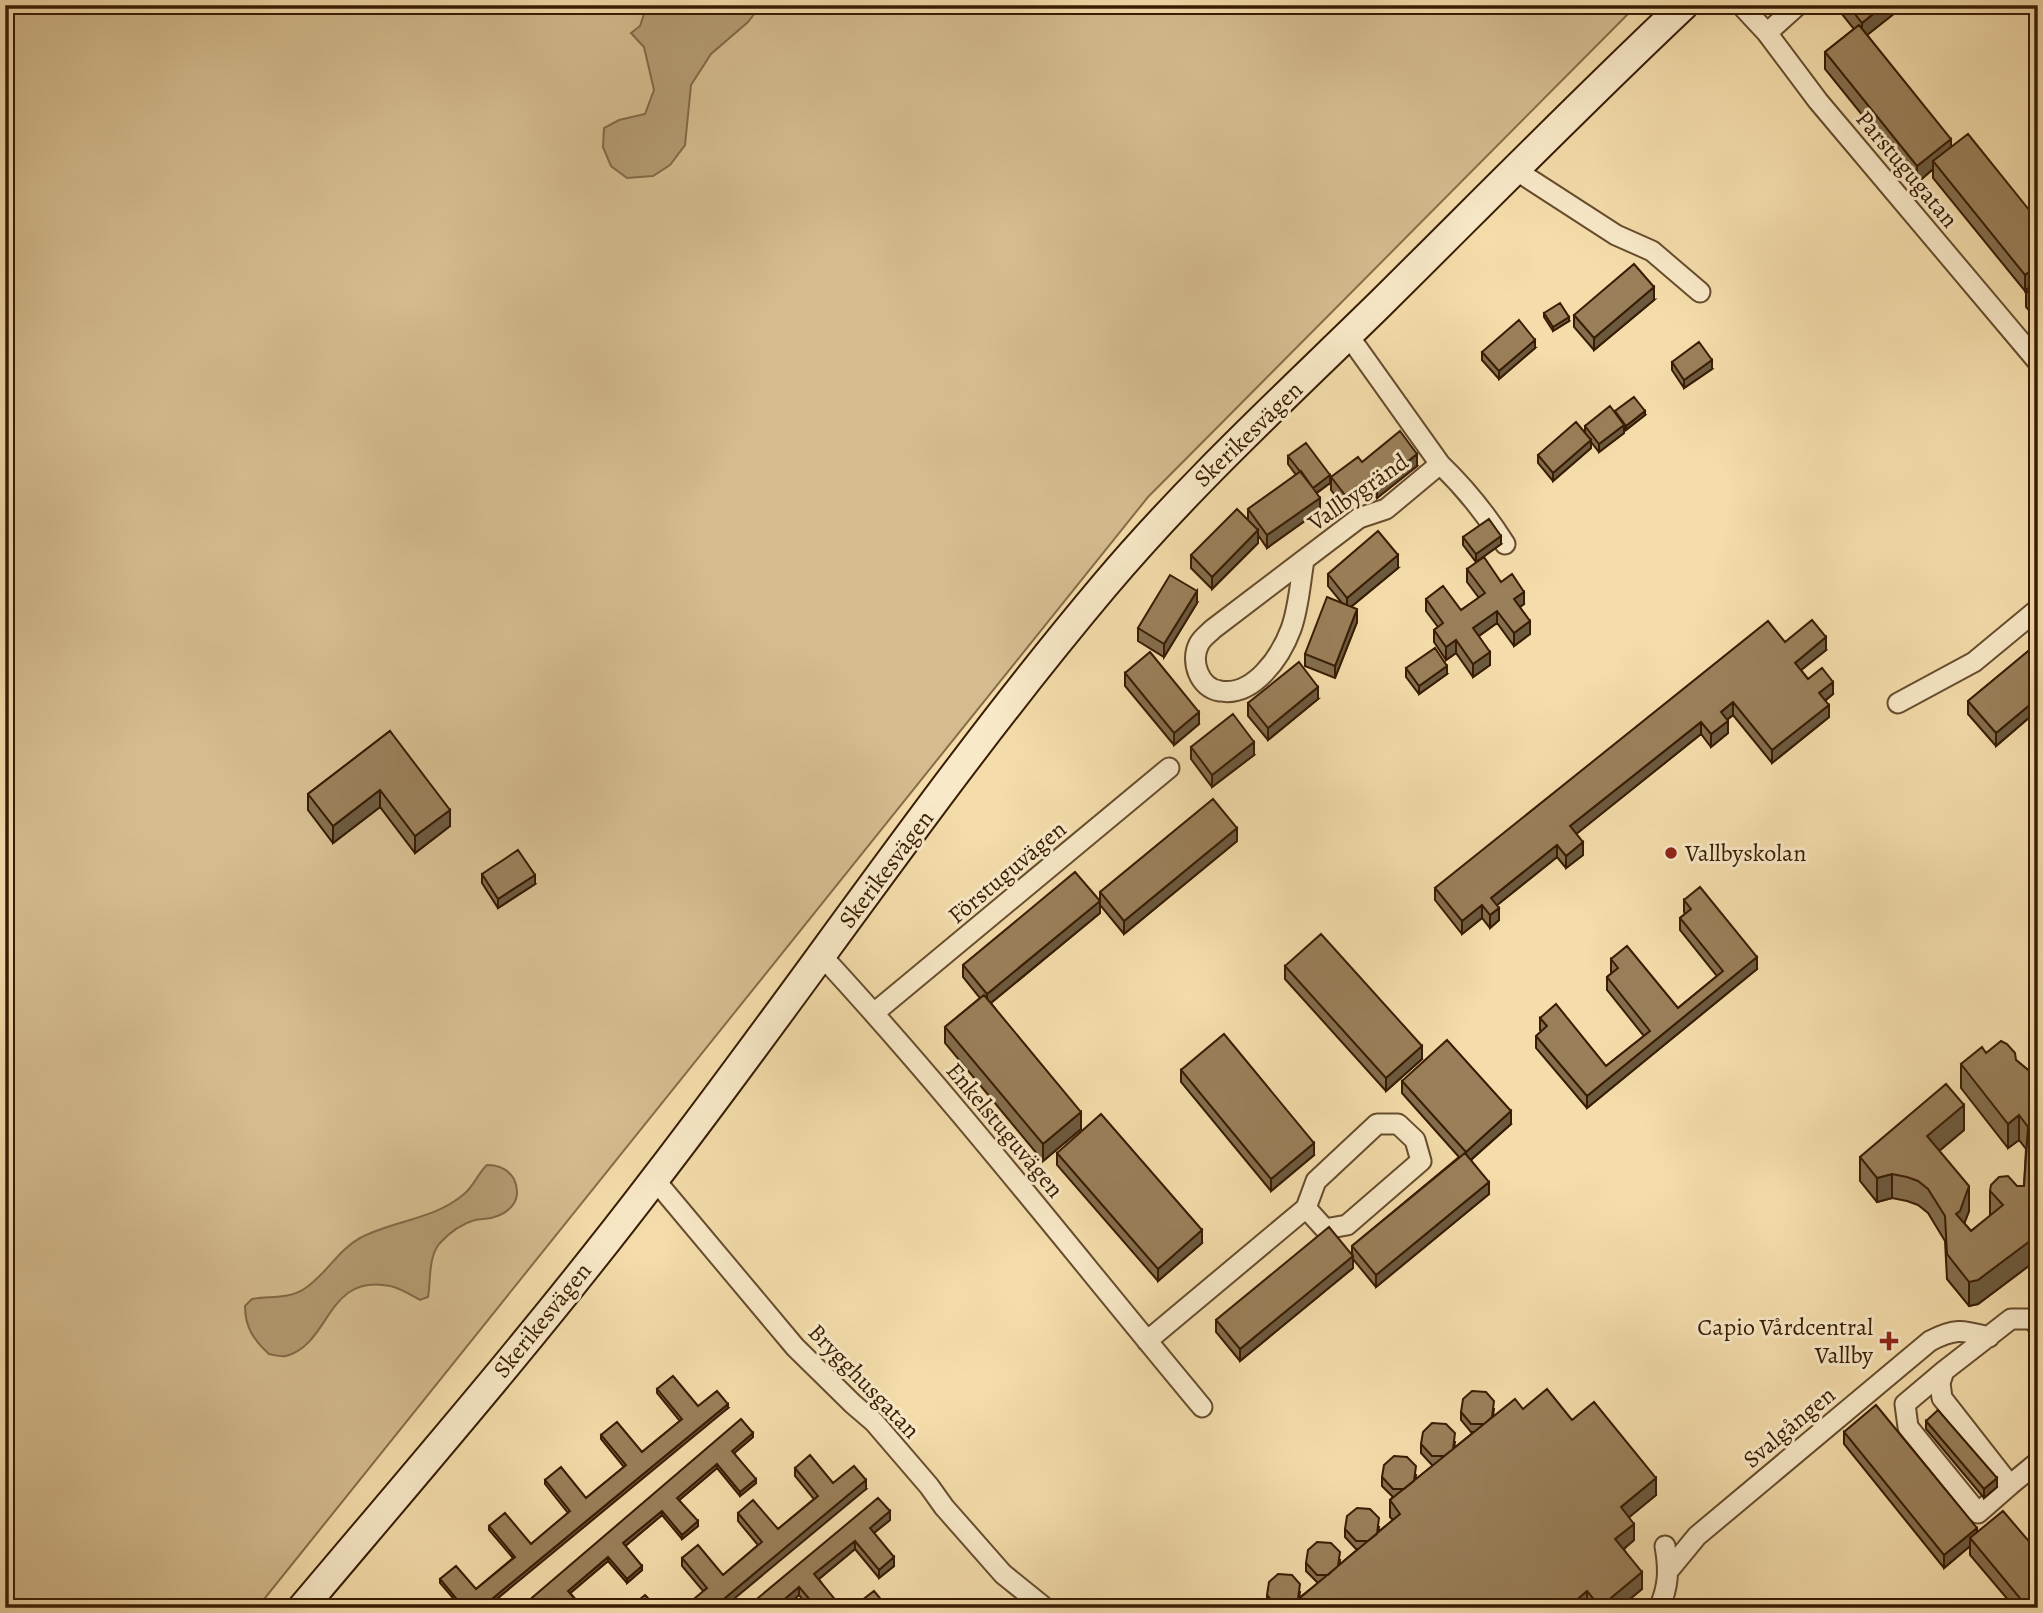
<svg xmlns="http://www.w3.org/2000/svg" width="2043" height="1613" font-family="Alegreya,serif">
<rect width="100%" height="100%" fill="#f4ddab"/>
<filter id="stains"><feTurbulence type="fractalNoise" baseFrequency=".00286" numOctaves="4"/><feColorMatrix values="0 0 0 0 .2 0 0 0 0 .09 0 0 0 0 .02 0 0 0 .5 -.17"/></filter>
<radialGradient id="worn" r=".72"><stop offset=".6" stop-color="#630" stop-opacity="0"/><stop offset="1" stop-color="#630" stop-opacity=".3"/></radialGradient>
<path fill="#d4bc8e" stroke="#866c48" stroke-width="2" d="M5,5h1632l-489,492 -891,1111h-252z"/>
<path fill="#b49b72" stroke="#826846" stroke-width="2" d="M647,5h114l-13,17 -37,32 -20,31 -6,60 -15,20 -17,11 -26,2 -16,-12 -8,-19 1,-19 15,-8 26,-6 9,-24 -10,-43 -13,-14 9,-7z
M487,1165c11,0 21,4 27,14 9,20 -3,34 -23,39 -5,1 -11,1 -16,2 -15,4 -26,13 -36,24 -11,15 -8,36 -11,53l-8,3c-9,-5 -20,-12 -30,-14 -64,-13 -59,58 -104,70 -5,1 -12,-1 -17,-2 -15,-14 -24,-26 -24,-48l7,-7c17,-3 37,0 52,-10 21,-13 34,-39 56,-51 34,-18 74,-18 104,-44 10,-8 14,-21 23,-29z"/>
<g fill="none" stroke-linecap="round" stroke-linejoin="round">
<defs>
<path id="street" d="M1741,5l26,28 51,68 220,261
M1767,33l31,-28
M1514,169l102,66 36,16 48,41
M1440,464c25,24 46,50 65,80
M1304,560c-4,23 -5,47 -13,69 -10,27 -37,68 -71,62 -21,-3 -30,-30 -21,-47 3,-6 9,-10 14,-15l146,-111 27,-9 54,-45 -92,-129
M1898,703l76,-41 64,-53
M821,955c134,145 255,301 381,452
M874,1013l295,-245
M655,1180l140,167 58,57 21,18 55,64 15,21 59,67 42,34
M1147,1341l159,-133 10,-27 61,-57h21l17,16 6,21 -74,64 -22,4 -19,-21
M1944,1371l-4,12 2,15 68,87 28,-23
M2010,1485l-32,28 -70,-86 -3,-23 39,-33 67,-52h21l6,7
M1669,1570l28,-34 233,-195c25,-13 32,-11 59,-4
M1659,1608c10,-22 10,-39 6,-62"/>
<path id="secondary" d="M302,1608c119,-141 240,-281 352,-428 152,-197 290,-404 450,-594 85,-101 182,-190 276,-282 101,-100 200,-201 304,-299"/>
</defs>
<use href="#street" stroke="#674c2d" stroke-width="23"/>
<use href="#secondary" stroke="#381c03" stroke-width="32"/>
<use href="#street" stroke="#f8e9c8" stroke-width="19"/>
<use href="#secondary" stroke="#f8e9c8" stroke-width="28"/>
</g>
<path fill="#846e4d" stroke="#381c03" stroke-width="2" d="M1837,5h68l-38,30 84,112 87,74v100l-12,-14v-16h-1l-92,-113v-9l-16,14 -92,-114v-17l29,-23 -17,-21z
M1654,300l-60,50 -20,-23v-12z
M1544,313l25,8 -16,10 -9,-14z
M1535,348l-36,31 -17,-19v-8z
M1672,362l40,7 -28,19 -12,-18z
M1615,411l30,4 -19,15 -2,-3v6l-25,19 -8,-10v6l-38,33 -15,-18v-8l47,-22v-7l30,-12z
M1288,456l42,27 -13,10 3,17 -53,38 -9,-13v8l-46,46 -21,-21v-13l57,-34v-12l48,-34 -8,-11z
M1362,462l55,4 -40,32 -7,-9 -25,19 -14,-18v-13z
M1463,537l38,7 -25,18 -13,-17z
M1398,568l-47,39 6,15 -22,56 -30,-12v-12l37,-51 -14,-17v-12z
M1467,569l34,13 23,22 -4,3 10,27 -16,12 -17,-23 -18,13 11,29 -17,12 -17,-24 -10,7 -12,-18v-12l4,-3 -12,-16v-12l35,11 18,-12 -12,-16z
M1197,603l-33,54 -26,-16v-13z
M1785,642l41,8 -25,20 7,9 25,15 -8,7 4,16 -57,46 -39,-48 -6,5 1,13 -17,14 -10,-13 -125,100 7,21 -17,13 -9,-11 -60,48 2,15 -9,8 -8,-10 -20,16 -27,-34v-12z
M2038,643v67l-42,36 -28,-32v-13z
M1406,668l41,6 -28,20 -13,-17z
M1125,673l74,51 -25,21 -49,-59z
M1318,699l-50,41 -20,-24v-13z
M390,731l60,95 -35,27 -35,-46 -47,36 -25,-33v-16z
M1191,747l63,8 -42,32 -21,-28z
M1237,841l-113,93 -24,-29v-13z
M482,874l53,10 -37,24 -16,-25z
M1684,900l73,69 -170,139 -51,-60v-12l5,-4 -1,-2v-12l66,48 38,-30 -37,-46v-13l5,-4 -1,-1v-13l67,49 39,-32 -37,-46v-12l5,-4 -1,-2z
M1100,913l-109,90 90,126 -38,32 -98,-118v-16l35,-29 -17,-21v-12z
M1285,966l137,93 -36,32 -101,-112z
M1986,1053l30,7 17,14 5,-2v187l-60,45 -9,2 -22,-27 -2,-38 -17,-28 -10,-8 -11,-4 -15,-3 -15,4 -17,-21v-24l104,-27 -25,21 30,60 -5,12 7,8 19,-15v-25l27,-5h7l2,-37 -7,-9 -11,8 -47,-60v-24z
M1181,1070l133,85 -43,36 -90,-109z
M1402,1081l109,43 -40,36 18,34 -113,93 -23,-28v9l-113,93 -24,-29v-12l136,-65v-9l107,-89 -57,-64z
M1057,1153l145,90 -44,38 -101,-116z
M657,1389l41,17 30,2 -270,196 -18,-21v-4l36,10 37,-31 -24,-28v-4l42,18 37,-31 -23,-29v-4l41,18 38,-31 -23,-28v-4l41,17 38,-31 -23,-28z
M1494,1409l-1,7 30,-7 49,11 84,75 -27,22 5,23 -10,9 18,40 -23,19h-348l-4,-5v-8l33,-3 -1,6 19,-15 -12,-12v-8l34,-3 -1,5 19,-16h-2l-11,-12v-8l34,-2 -1,5 15,-12 -3,-3v-17l3,-3 -11,-11v-9l34,-2 -1,5 19,-15h-2l-11,-12v-9l34,-2 -1,6 20,-16h-3l-10,-12v-8z
M1926,1421l71,66 -13,11 -58,-69z
M1844,1432l133,101 61,75h-23l-45,-53v-9l-26,22 -100,-124z
M753,1437l-19,16 22,30 -16,13 -23,-28 -38,32 19,26 -16,13 -20,-24 -37,31 17,24 -15,13 -19,-22 -38,32 13,15h-63z
M795,1468l38,15 33,6 -163,102 -21,-25v-8l41,17 35,-30 -20,-24v-8l40,16 36,-30 -19,-23z
M890,1520l-16,13 20,33 -15,12 -24,-29 -36,30 19,29h-28l-11,-13 -53,13z"/>
<path fill="#6c5a3f" stroke="#381c03" stroke-width="2" d="M1884,5h21l-43,34v-16z
M1951,139v16l-18,6v8l-16,14v-17z
M2038,265v16l-13,10v-16z
M1654,287v13l-60,50v-12z
M1569,317v4l-16,10v-4z
M1535,340v8l-36,31v-8z
M1712,360v9l-28,19v-8z
M1645,411v4l-19,15v-4z
M1624,425v8l-25,19v-8z
M1591,440v8l-38,33v-8z
M1417,454v12l-40,32v-12z
M1330,475v8l-18,13v-8z
M1370,477v12l-25,19v-13z
M1320,498v12l-53,38v-13z
M1258,530v13l-46,46v-12z
M1501,536v8l-25,18v-8z
M1398,555v13l-51,42v-12z
M1197,591v12l-33,54v-13z
M1524,592v12l-10,7v-12z
M1357,609v13l-22,56v-12z
M1497,611v12l-24,17v-12z
M1530,621v13l-16,12v-13z
M1826,637v13l-31,25v-12z
M1456,640v13l-10,7v-13z
M1490,652v13l-17,12v-13z
M1447,666v8l-28,20v-8z
M1833,682v12l-14,11v-12z
M1318,687v12l-50,41v-12z
M2038,698v12l-42,36v-13z
M1733,702v13l-12,9v-12z
M1829,705v12l-57,46v-13z
M1199,712v12l-25,21v-12z
M1728,721v12l-17,14v-13z
M1701,722v12l-131,105v-13z
M1254,742v13l-42,32v-12z
M380,790v17l-47,36v-17z
M450,810v16l-35,27v-17z
M1237,828v13l-113,93v-13z
M1583,842v13l-17,13v-12z
M1557,845v12l-66,53v-12z
M535,875v9l-37,24v-9z
M1100,901v12l-113,93v-12z
M1482,905v13l-20,16v-13z
M1499,908v12l-9,8v-13z
M1757,957v12l-170,139v-12z
M1422,1046v13l-36,32v-13z
M1964,1105v25l-37,31v-25z
M1511,1111v13l-45,40v-12z
M1081,1112v17l-38,32v-17z
M2019,1115v25l-11,8v-24z
M1314,1143v12l-43,36v-12z
M1892,1174v24l-15,4v-24z
M1489,1182v12l-113,93v-12z
M1969,1186v25l-9,24 -4,-21z
M1202,1230v13l-44,38v-12z
M2038,1235v24l-60,45 -9,2v-24z
M1353,1256v12l-113,93v-12z
M728,1404v4l-242,200h-5z
M753,1433v4l-21,18v-4z
M717,1464v4l-40,34v-4z
M1656,1478v17l-35,29v-17z
M1997,1478v9l-13,11v-9z
M756,1479v4l-16,13v-4z
M866,1480v9l-143,119h-10z
M662,1511v4l-39,33v-5z
M890,1511v9l-20,16v-8z
M698,1521v5l-16,13v-4z
M1634,1524v16l-19,16v-17z
M1977,1528v13l-7,-3v8l-26,22v-13z
M855,1541v8l-41,34v-9z
M608,1557v4l-40,34v-4z
M894,1557v9l-15,12v-8z
M642,1566v4l-15,13v-4z
M1642,1572v17l-23,19h-19v-1z
M799,1587v8l-15,13h-10z
M1587,1591v16l-15,1v-4z"/>
<path fill="#9a805a" stroke="#381c03" stroke-width="2" d="M1848,5h36l-22,18z
M1859,25l92,114 -34,27 -92,-114z
M1968,134l70,87v44l-13,10 -92,-114z
M1634,264l20,23 -60,51 -20,-23z
M2038,281v23l-12,-14z
M1560,303l9,14 -16,10 -9,-14z
M1519,320l16,20 -36,31 -17,-19z
M1699,342l13,18 -28,20 -12,-18z
M1634,397l11,14 -19,15 -11,-15z
M1610,406l14,19 -25,19 -14,-18z
M1576,422l15,18 -38,33 -15,-18z
M1400,431l17,23 -40,32 -7,-9 -25,18 -14,-18 27,-20 4,5z
M1306,443l24,32 -17,13 -25,-32z
M1301,471l19,27 -53,37 -19,-26z
M1237,509l21,21 -46,47 -21,-22z
M1489,519l12,17 -25,18 -13,-17z
M1378,531l20,24 -51,43 -19,-24z
M1484,557l17,25 11,-8 12,18 -10,7 16,22 -16,12 -17,-22 -24,17 17,24 -17,12 -17,-24 -10,7 -12,-17 9,-7 -17,-24 17,-13 18,24 24,-17 -18,-24z
M1170,575l27,16 -33,53 -26,-16z
M1327,597l30,12 -22,57 -30,-12z
M1812,620l14,17 -31,26 13,16 14,-11 11,14 -14,11 10,12 -57,45 -39,-48 -12,10 7,9 -17,13 -10,-12 -131,104 13,16 -17,14 -9,-11 -66,53 8,10 -9,7 -8,-10 -20,16 -27,-33 333,-267 17,21z
M2038,643v55l-42,35 -28,-32z
M1435,648l12,18 -28,20 -13,-18z
M1150,652l49,60 -25,21 -49,-60z
M1299,662l19,25 -50,41 -20,-25z
M1233,714l21,28 -42,33 -21,-28z
M390,731l60,79 -35,26 -35,-46 -47,36 -25,-32z
M1213,799l24,29 -113,93 -24,-29z
M518,850l17,25 -37,24 -16,-25z
M1075,872l25,29 -113,93 -24,-29z
M1700,887l57,70 -170,139 -51,-60 11,-10 -7,-8 16,-14 50,62 44,-35 -43,-54 11,-9 -7,-9 16,-13 51,62 45,-37 -43,-53 11,-9 -7,-9z
M1321,934l101,112 -36,32 -101,-112z
M984,995l97,117 -38,32 -98,-117z
M1224,1034l90,109 -43,36 -90,-109z
M1447,1040l64,71 -45,41 -64,-71z
M2001,1041l6,3 8,9 1,7 17,14 4,-2h1v163l-60,45 -9,2 -22,-28 -2,-38 -17,-27 -10,-8 -11,-4 -15,-3 -15,4 -17,-21 86,-73 18,21 -37,31 42,50 -9,25 -4,3 15,17 32,-26 -13,-14 1,-6 8,-8 9,-1 9,10h7l4,-59 -9,-12 -11,9 -47,-60 21,-17 4,6z
M1101,1114l101,116 -44,39 -101,-116z
M1465,1153l24,29 -113,93 -24,-29z
M1329,1227l24,29 -113,93 -24,-29z
M673,1376l25,30 19,-15 11,13 -247,204h-28l7,-5 -20,-24 16,-13 20,23 39,-32 -26,-31 16,-13 26,31 39,-33 -25,-31 16,-13 25,31 40,-33 -25,-30 16,-13 25,30 40,-33 -25,-30z
M1547,1389l25,31 22,-18 62,76 -35,29 13,17 -19,15 27,33 -42,35 -13,-16 -15,13 3,4h-287l112,-94 -10,-14 125,-101 8,10z
M1472,1391l14,1 8,9 -2,16 -8,7h-13l-10,-12 2,-13z
M1876,1405l101,123 -33,27 -100,-123z
M1938,1410l59,68 -13,11 -58,-68z
M741,1419l12,14 -21,18 24,28 -16,13 -23,-28 -40,34 21,23 -16,14 -20,-24 -39,32 19,23 -15,13 -19,-22 -40,34 15,17h-27l-3,-4 -5,4h-28z
M1432,1423l14,1 9,9 -2,16 -9,7h-12l-11,-12 2,-12z
M810,1455l23,28 21,-17 12,14 -153,128h-30l24,-20 -25,-30 16,-13 25,30 39,-33 -24,-29 15,-13 25,29 40,-33 -23,-28z
M1394,1456l13,1 9,9 -2,15 -10,8h-11l-11,-12 2,-12z
M878,1498l12,13 -20,17 24,29 -15,13 -24,-29 -41,33 24,29 -6,5h-15l-18,-21 -25,21h-28z
M1357,1508l13,1 9,9 -2,16 -9,7h-12l-11,-12 2,-13z
M2003,1511l35,41v56h-10l-58,-70z
M1317,1542l14,1 9,9 -2,14 -10,9h-11l-11,-12 2,-13z
M1278,1574l14,1 8,9 -2,15 -8,7 -13,1 -10,-12 2,-13z
M874,1591l14,17h-28l-3,-4z
M645,1595l12,13 -27,-1z
M919,1603l3,5h-9z"/>
<g fill="#8f2418" stroke="#f8e9c8" stroke-width="2.5">
<circle cx="1671" cy="853" r="7"/>
<path d="M1885.5 1330.5h7v7h7v7h-7v7h-7v-7h-7v-7h7z"/>
</g>
<g text-anchor="middle" dominant-baseline="central" stroke-width="6" stroke-linejoin="round" paint-order="stroke">
<g font-size="24" fill="#381c03" stroke="#f8e9c8">
<text transform="translate(1907 169) rotate(50)">Parstugugatan</text>
<text transform="translate(1248 434) rotate(-44)">Skerikesvägen</text>
<text transform="translate(1358 492) rotate(-35)">Vallbygränd</text>
<text transform="translate(886 869) rotate(-53)">Skerikesvägen</text>
<text transform="translate(1007 872) rotate(-40)">Förstuguvägen</text>
<text transform="translate(1005 1130) rotate(50)">Enkelstuguvägen</text>
<text transform="translate(542 1320) rotate(-51)">Skerikesvägen</text>
<text transform="translate(864 1381) rotate(46)">Brygghusgatan</text>
<text transform="translate(1789 1427) rotate(-40)">Svalgången</text>
</g>
<g font-size="24" fill="#381c03" stroke="#f8e9c8" text-anchor="start">
<text x="1685" y="853">Vallbyskolan</text>
<text x="1873" y="1327" text-anchor="end">Capio Vårdcentral<tspan x="1873" dy="28">Vallby</tspan></text>
</g>
</g>
<rect width="2043" height="1613" fill="none" stroke="#f4ddab" stroke-width="28"/>
<rect x="7" y="7" width="2029" height="1599" fill="none" stroke="#381c03" stroke-width="3.5"/>
<rect x="14" y="14" width="2015" height="1585" fill="none" stroke="#381c03" stroke-width="2"/>
<rect width="100%" height="100%" filter="url(#stains)"/>
<rect width="100%" height="100%" fill="url(#worn)"/>
</svg>
